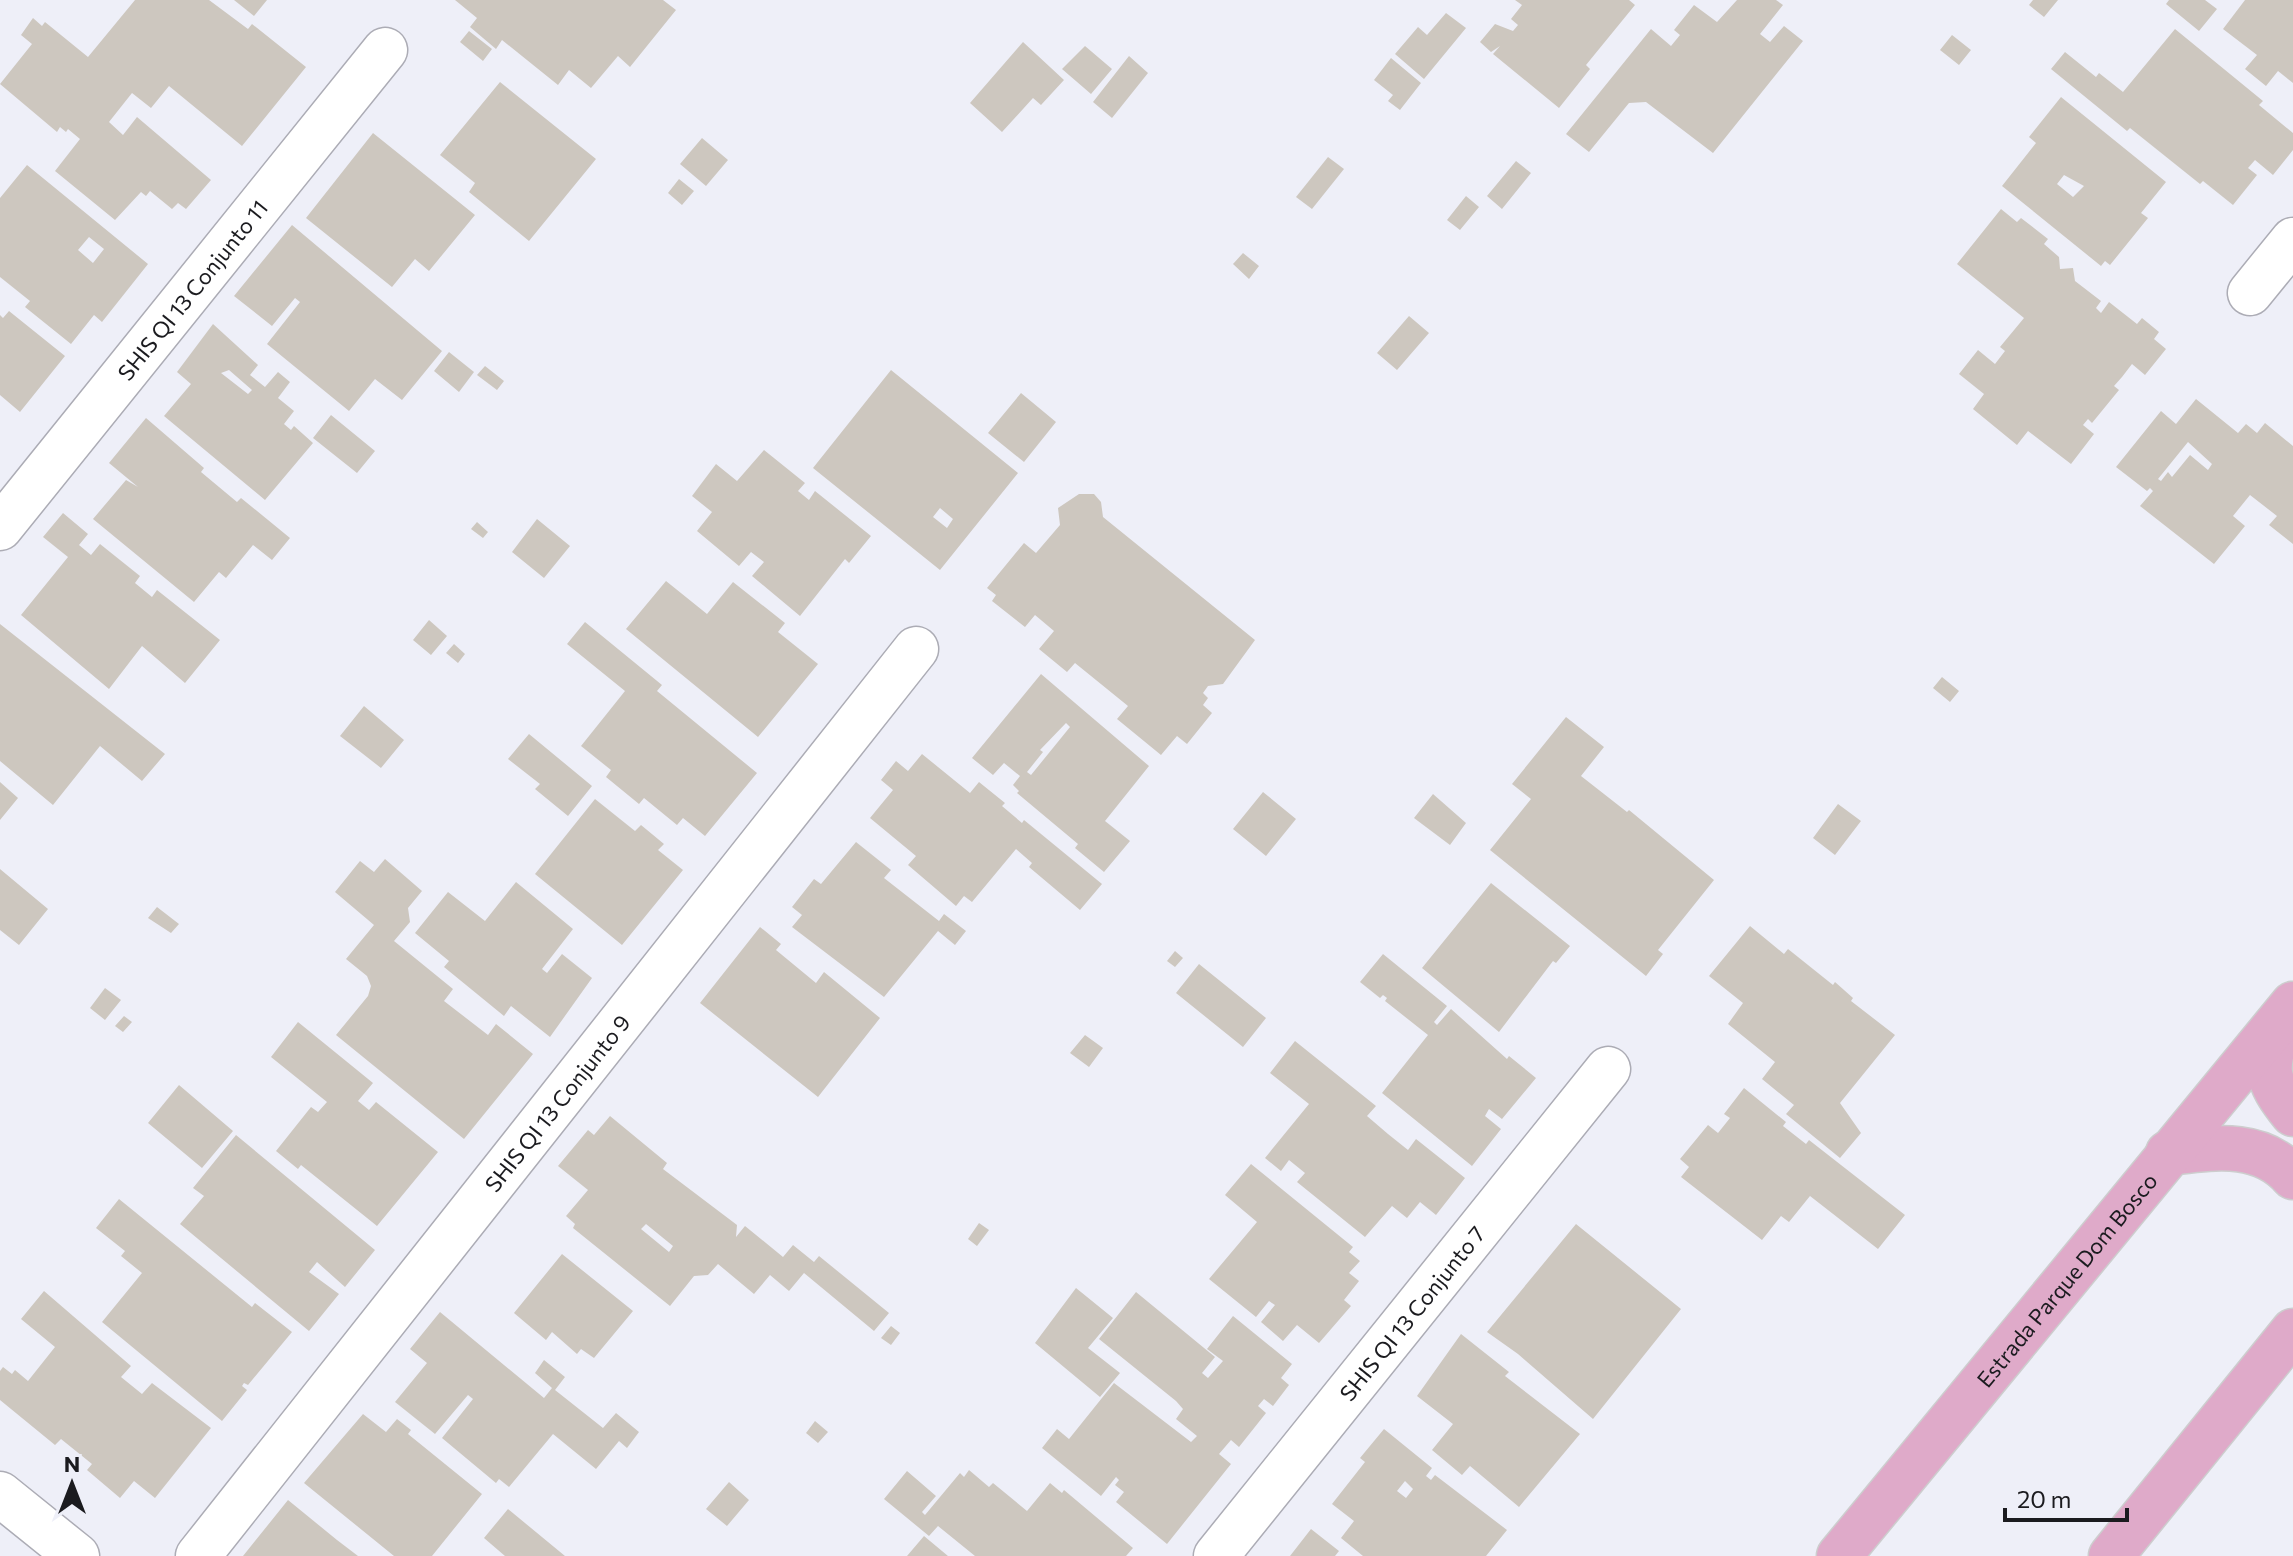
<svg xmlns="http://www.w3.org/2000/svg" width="2293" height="1556" font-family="Commissioner,sans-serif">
<rect width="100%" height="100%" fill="#eeeff8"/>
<path fill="#cdc7bf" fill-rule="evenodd" d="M135,0h74l39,29 4,-5 54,43 -64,79 -73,-60 -18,22 -19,-15 -23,29 14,13 14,-18 74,63 -25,29 -8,-6 -6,6 -22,-18 -4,5 -5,-4 -26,28 -60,-49 25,-32 -12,-10 -2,3 -6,-5 -3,5 -57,-48 32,-40 -11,-9 12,-17 9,8 3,-4 43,35z
M234,0h33l-13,16z
M455,0h208l13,10 -46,57 -12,-11 -27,32 -22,-18 -11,15 -56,-45 -6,9 -26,-22 7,-9z
M1515,0h114l6,5 -49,60 4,4 -31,39 -66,-54 7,-8 -9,6 -11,-10 15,-18 18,7 5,-6 -7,-6 11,-14z
M1737,0h39l7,5 -23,29 10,8 14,-16 19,15 -90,112 -67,-51 -17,1 -40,49 -23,-18 85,-105 20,17 9,-11 -6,-5 20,-25 23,17z
M2033,0h25l-14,17 -15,-12z
M2169,0h36l12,9 -18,22 -33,-27z
M2245,0h48v83l-15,-12 -12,15 -21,-17 12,-14 -34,-26z
M1446,13l20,15 -42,51 -29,-25 23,-27 9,8z
M2175,29l88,72 -4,4 34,28v17l-20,25 -18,-15 -7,8 9,7 -24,30 -30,-24 -3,3 -70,-56 -3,3 -76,-62 14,-17 31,25 3,-4 24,19z
M469,31l23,18 -9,12 -23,-19z
M1952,35l19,15 -12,15 -19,-15z
M1023,42l41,38 -23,25 -8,-7 -31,34 -32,-29z
M1085,46l27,23 -21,25 -29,-25z
M1129,56l19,17 -36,45 -19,-16z
M1391,58l30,25 -21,27 -12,-9 5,-6 -19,-15z
M500,82l96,77 -67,82 -60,-49 6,-9 -35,-28z
M2061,97l105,85 -25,31 7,5 -38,47 -5,-4 -4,5 -99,-80 34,-43 -7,-6zM2064,175l20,11 -11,11 -16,-13z
M373,133l102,82 -46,56 -14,-12 -23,28 -86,-69z
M702,138l26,22 -22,26 -26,-22z
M1328,157l16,12 -32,40 -16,-12z
M1516,161l15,12 -29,36 -15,-13z
M27,165l121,99 -46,58 -8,-7 -23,29 -46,-37 5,-6 -30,-24v-79zM89,237l15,12 -11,14 -15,-13z
M679,179l15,12 -12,14 -14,-12z
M1466,196l13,11 -19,23 -13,-10z
M2001,209l16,13 4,-4 27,21 -4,5 15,13 1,12 13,-1 2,13 26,20 -5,7 5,5 8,-11 28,22 5,-6 17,14 -5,7 12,10 -21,26 -13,-11 -10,13 -8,9 5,4 -27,33 -4,-4 -5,6 11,9 -23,30 -43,-33 -11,14 -44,-36 11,-15 -25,-20 19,-24 17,14 10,-13 -5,-4 24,-29 -67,-54z
M292,225l150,126 -40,49 -27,-21 -26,32 -82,-67 33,-42 -5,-4 -23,28 -38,-30z
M1243,253l16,13 -10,13 -16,-15z
M9,311l56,45 -45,56 -20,-17v-80l3,3z
M1409,316l20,17 -32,37 -20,-17z
M213,324l45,41 -8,10 15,12 13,-15 12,10 -12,16 16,13 -10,13 7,6 3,-4 19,17 -48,57 -101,-84 27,-32 -14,-12zM229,370l23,20 -4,4 -27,-21z
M449,352l25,20 -15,20 -25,-21z
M485,366l19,15 -7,9 -20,-15z
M891,370l127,103 -78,97 -127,-102zM940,508l13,11 -6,9 -14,-11z
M1021,393l35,29 -32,40 -36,-29z
M2196,399l42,34 8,-9 11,9 8,-10 28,23v98l-24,-19 8,-9 -27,-21 -17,21 12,10 -31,38 -74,-58 13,-15 -3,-3 -3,3 -31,-24 45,-56 15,13zM2188,442l24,22 -4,6 -18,-15 -18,22 -4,-5 -7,9 -3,-2z
M331,415l44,36 -18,22 -44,-35z
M146,418l58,50 -3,4 36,30 4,-4 49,40 -18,22 -19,-15 -27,33 -7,-6 -25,30 -101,-83 33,-39 12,7 -29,-24z
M764,450l41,33 -7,8 11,9 6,-9 56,45 -22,27 -4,-4 -45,57 -48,-40 12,-14 -13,-10 -12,14 -42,-35 15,-19 -20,-16 24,-32 21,17z
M1079,494h15l7,8 2,15 152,123 -32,44 -15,2 -5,7 5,5 -5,7 9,8 -25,31 -10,-8 -16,19 -44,-36 11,-13 -53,-43 -8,9 -28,-23 15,-18 -19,-16 -10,12 -33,-26 4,-6 -9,-7 37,-45 12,10 24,-28 -2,-17z
M63,513l25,21 -9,11 12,10 9,-11 40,32 -5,7 17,14 5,-7 63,50 -35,43 -43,-37 -33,43 -88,-74 47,-58 -25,-20z
M537,519l33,27 -26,32 -32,-26z
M477,522l11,10 -5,6 -12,-9z
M666,581l41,33 26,-32 52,41 -7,9 40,32 -60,73 -132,-108z
M429,620l18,16 -16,19 -18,-15z
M585,622l77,63 -5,6 100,82 -52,63 -22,-18 -6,7 -33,-27 -5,6 -33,-27 5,-7 -30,-24 44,-55 -58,-47z
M0,624l165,130 -23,27 -42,-35 -47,59 -53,-44z
M454,644l11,10 -7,9 -12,-10z
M1041,674l108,92 -44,55 25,20 -26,31 -29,-24 3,-4 -61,-51 2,-2 -6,-6 7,-9 -16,-13 -11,12 -21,-17zM1066,723l4,4 -39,48 -4,-3 16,-20 -3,-2z
M1942,677l17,14 -9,11 -17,-14z
M364,706l40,34 -23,28 -41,-32z
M1566,717l38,30 -23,29 46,36 2,-2 85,70 -56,70 5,4 -17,22 -156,-126 41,-51 -19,-15z
M529,734l63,52 -24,30 -33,-27 5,-5 -32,-25z
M922,754l48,39 9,-11 26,21 -3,3 20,17 2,-3 78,64 -22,26 -51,-43 3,-4 -16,-14 -44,53 -8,-6 -8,10 -48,-41 8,-9 -46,-38 23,-28 -12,-10 15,-19 12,10z
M0,782l18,16 -18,22z
M1263,792l33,27 -30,37 -33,-27z
M1433,794l33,29 -16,22 -36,-27z
M595,799l40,32 6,-6 23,19 -6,6 25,20 -61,75 -87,-71z
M1838,804l23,17 -26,34 -22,-17z
M856,842l35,28 -7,8 55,43 5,-7 22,17 -11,14 -17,-14 -54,66 -92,-70 10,-12 -10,-8 22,-28 7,5z
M385,859l37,32 -14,17 2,14 -16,19 59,48 -9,12 44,34 8,-11 37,30 -69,85 -128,-104 32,-39 3,-10 -4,-10 -21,-17 28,-34 -39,-33 25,-31 14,11z
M0,869l48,40 -29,36 -19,-15z
M516,882l57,47 -31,40 5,4 15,-19 30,24 -42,59 -39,-31 -7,10 -60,-49 5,-6 -34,-28 33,-41 37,29z
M1491,883l79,63 -14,17 -3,-2 -54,71 -77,-64z
M157,907l22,17 -8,9 -23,-15z
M1750,926l34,28 4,-5 45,36 2,-3 18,16 -2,3 44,34 -55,68 21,30 -21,25 -54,-44 8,-9 -32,-26 13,-17 -47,-38 15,-21 -34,-27z
M760,927l21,17 -5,6 40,33 8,-11 56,46 -62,79 -118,-94z
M1175,951l8,7 -8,9 -8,-6z
M1383,954l64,52 -13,16 3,3 14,-16 56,50 2,-3 27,22 -34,41 -13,-10 -4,7 16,13 -29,37 -90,-73 46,-58 -43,-34 2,-3 -4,-3 -3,3 -20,-16z
M1199,964l67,54 -23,29 -67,-54z
M105,988l16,12 -16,20 -15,-12z
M124,1016l8,6 -9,10 -8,-6z
M298,1022l75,61 -15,18 11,9 7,-8 62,50 -61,74 -76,-61 -3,4 -22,-18 35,-44 7,5 9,-10 -56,-45z
M1085,1035l18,13 -14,19 -19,-14z
M1295,1041l81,65 -9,10 21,18 20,16 8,-11 49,39 -29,37 -16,-13 -13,16 -15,-12 -27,31 -68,-55 8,-9 -16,-13 -8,11 -16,-13 44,-54 -39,-31z
M179,1085l54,46 -31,37 -54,-45z
M1744,1088l42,34 -3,4 23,18 3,-4 96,75 -27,34 -68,-53 -21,26 -8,-6 -19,24 -81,-63 8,-10 -9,-8 28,-34 10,8 12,-15 -6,-4z
M610,1116l57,47 -4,6 74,56 -1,12 9,-11 38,31 10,-12 21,17 5,-6 70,57 -15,18 -70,-58 -15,18 -19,-16 -16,19 -36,-30 -10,11 -14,1 -24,30 -97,-78 2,-4 -9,-8 22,-26 -30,-24 30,-36 6,5zM646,1224l27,22 -4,6 -28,-23z
M236,1135l139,115 -30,37 -28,-25 -8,10 30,22 -30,37 -129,-107 24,-28 -11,-8z
M1251,1164l102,83 -4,5 11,9 -11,12 10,8 -15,19 7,6 -32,37 -22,-18 -14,16 -22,-19 14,-17 -6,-4 -13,16 -47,-38 48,-57 -32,-27z
M119,1199l133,108 3,-4 37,29 -44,53 -4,-2 -2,3 5,4 -25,31 -120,-99 40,-49 -21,-17 4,-5 -29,-23z
M979,1223l10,7 -12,16 -9,-7z
M1576,1224l105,85 -88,110 -75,-65 -31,-22z
M562,1254l71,57 -39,47 -13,-9 -4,5 -25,-22 -6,8 -32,-27z
M1076,1288l37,30 -25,30 32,25 -20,24 -65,-54z
M44,1291l87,75 -10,11 21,17 10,-11 59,45 -56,70 -21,-17 -14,17 -33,-28 5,-6 -31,-25 -6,6 -55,-45v-29l3,-4 9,7 3,-4 13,11 27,-34 -34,-28z
M1136,1292l79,65 -13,16 6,5 15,-17 -16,-12 26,-33 59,48 -11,14 8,7 -16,21 -9,-7 -6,7 8,7 -27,34 -8,-7 -12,14 12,10 -64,80 -51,-42 8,-10 -9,-7 4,-5 -3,-3 -15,19 -59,-48 15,-19 12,10 45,-56 77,59 6,-6 -21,-17 7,-10 -7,-8 -77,-62z
M440,1312l104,86 8,-10 -17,-15 9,-13 21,17 -10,13 48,38 13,-15 23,19 -12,16 -8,-7 -23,28 -43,-35 -44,53 -10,-8 -3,4 -54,-45 31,-39 -5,-4 -33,39 -40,-32 32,-39 -17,-14z
M891,1326l9,7 -9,12 -10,-7z
M1461,1334l48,38 -4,4 75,58 -61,73 -49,-41 -8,9 -30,-25 21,-26 -36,-28z
M363,1414l23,18 11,-13 14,11 -3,4 74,60 -50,62h-38l-90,-73z
M815,1421l13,11 -10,11 -12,-10z
M1384,1429l48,39 -6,8 5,4 4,-5 72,55 -21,26h-123l-22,-18 13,-17 -22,-17 33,-42 -5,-4zM1405,1481l8,8 -7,9 -9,-7z
M969,1470l20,17 4,-4 34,28 23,-28 12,10 2,-3 69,58 -7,8h-151l-37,-30 -9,10 -45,-37 23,-28 29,25 -14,16 3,3 35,-42 4,4z
M729,1482l20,18 -22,26 -21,-17z
M288,1500l49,40 21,16h-115z
M508,1509l57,47h-60l-21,-18z
M1311,1529l28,22 -4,5h-45z
M924,1536l24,20h-41z"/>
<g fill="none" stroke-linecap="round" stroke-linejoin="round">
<defs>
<g id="street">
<path d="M2250,293l43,-53"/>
<path id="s1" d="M0,528l385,-478"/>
<path d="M0,1494l77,62"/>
<path id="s2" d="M198,1556l718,-907"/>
<path id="s3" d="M1216,1556l392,-487"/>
</g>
<g id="primary">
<path d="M2281,1020c-13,47 -21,53 12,94"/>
<path d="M2168,1153c44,-5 92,-14 125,24"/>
<path id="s4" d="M1839,1556l454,-552"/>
<path d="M2111,1556l182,-225"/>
</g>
</defs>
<use href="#street" stroke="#acacb5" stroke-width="47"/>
<use href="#primary" stroke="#cdcdce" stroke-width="47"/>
<use href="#street" stroke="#fff" stroke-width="44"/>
<use href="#primary" stroke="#dfaac9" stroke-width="44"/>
</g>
<g text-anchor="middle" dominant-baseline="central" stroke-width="7" stroke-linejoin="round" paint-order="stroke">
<g font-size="22" fill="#1b1b1f" stroke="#eeeff8">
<text stroke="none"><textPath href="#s1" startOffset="306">SHIS QI 13 Conjunto 11</textPath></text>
<text stroke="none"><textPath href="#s2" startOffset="578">SHIS QI 13 Conjunto 9</textPath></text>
<text stroke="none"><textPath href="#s4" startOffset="358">Estrada Parque Dom Bosco</textPath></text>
<text stroke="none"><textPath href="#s3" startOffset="312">SHIS QI 13 Conjunto 7</textPath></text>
</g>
</g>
<g transform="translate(72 1484)" stroke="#eeeff8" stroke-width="6" paint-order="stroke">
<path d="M0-6L14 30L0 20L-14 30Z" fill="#1b1b1f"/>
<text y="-12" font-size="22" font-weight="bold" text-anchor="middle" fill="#1b1b1f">N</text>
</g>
<path d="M2005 1508v12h122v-12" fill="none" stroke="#1b1b1f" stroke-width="4"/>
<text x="2017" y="1508" font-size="24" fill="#1b1b1f" stroke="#eeeff8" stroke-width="6" paint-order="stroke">20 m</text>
</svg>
